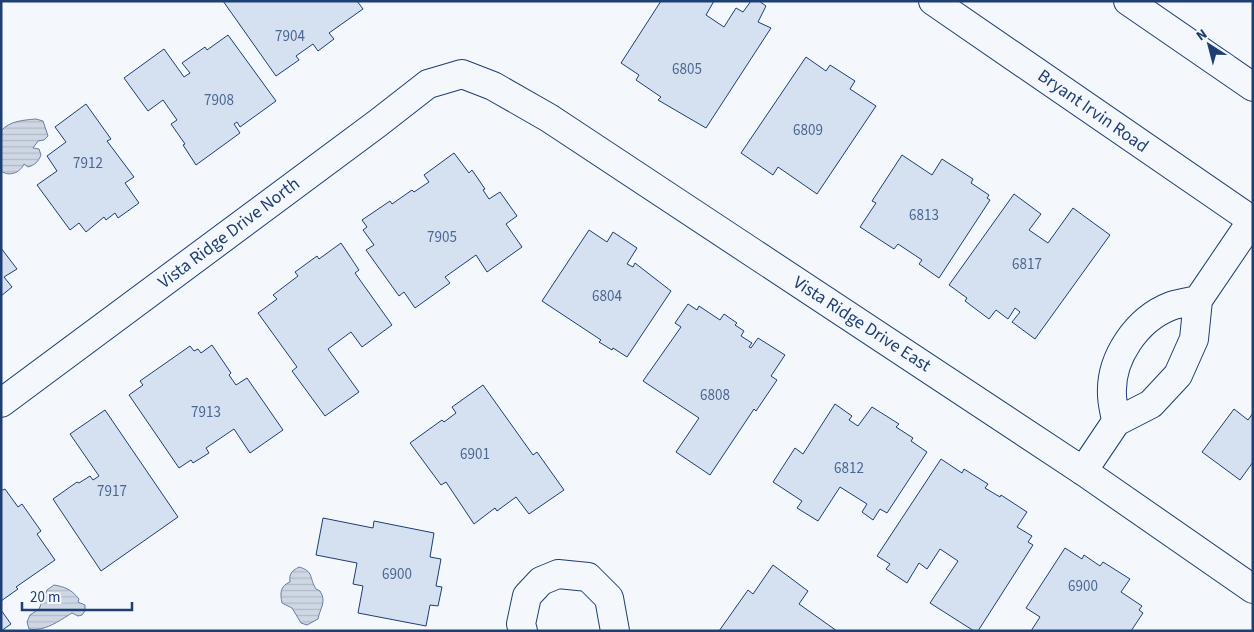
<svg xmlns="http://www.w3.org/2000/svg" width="1254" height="632" font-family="'Source Sans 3',sans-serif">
<defs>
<pattern id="water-rules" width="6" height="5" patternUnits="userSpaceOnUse" patternTransform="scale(1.25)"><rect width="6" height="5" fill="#cfd7e4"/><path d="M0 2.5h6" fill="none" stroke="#b1bac7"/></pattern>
</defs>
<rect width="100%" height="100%" fill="#f4f7fb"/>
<path fill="url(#water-rules)" stroke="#687fa3" d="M36,119l7,2 5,15 -4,4 -6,1 -5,7 6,1 2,6c-3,7 -6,10 -13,12l-4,-3c-4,9 -15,13 -23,7v-40c8,-10 23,-11 35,-12z
M299,567c15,4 10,11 17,22l4,2c7,11 0,17 -2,28l-11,6 -6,-2 -9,-15 -10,-5c-2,-10 -2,-17 8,-21 -1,-9 2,-11 9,-15z
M54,585c11,2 17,4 25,14l-1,3 7,3v6l-3,4 -4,1 -6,-3c-13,8 -28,19 -43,16l-2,-7 3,-7 9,-6 8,-19z"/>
<path fill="#d5e0f0" stroke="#1d3f73" d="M223,1h134l6,8 -34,24 5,6 -16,12 -5,-7 -17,12 3,4 -23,16z
M661,1h53l-8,14 18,12 12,-19 7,4 8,-11h8l7,5 -8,16 13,6 -65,100 -48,-28 3,-3 -25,-17 3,-5 -18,-12z
M228,35l48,66 -36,26 -3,-5 -3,2 6,9 -44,32 -13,-20 2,-1 -14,-20 6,-4 -14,-20 -15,11 -24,-33 40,-29 20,28 6,-4 -8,-10 23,-16 2,3z
M806,57l20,14 4,-6 25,16 -5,8 26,17 -59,88 -39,-27 -5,8 -32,-22z
M86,104l25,35 -4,2 27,36 -9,6 14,20 -21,15 -3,-5 -9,7 -2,-3 -18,15 -7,-9 -9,7 -33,-45 20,-14 -10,-15 19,-14 -11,-15z
M454,153l15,20 3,-3 13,19 -2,1 6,9 11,-7 17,24 -11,8 16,23 -35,25 -11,-17 -31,22 5,6 -35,25 -11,-16 -5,4 -33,-46 8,-5 -11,-15 4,-3 -5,-7 28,-19 2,3 20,-14 2,2 15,-10 -5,-7z
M902,155l30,20 10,-16 31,20 -2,4 18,12 -2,3 3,2 -51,78 -20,-14 3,-4 -24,-16 -4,5 -34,-22 16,-24 -4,-2z
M1014,194l27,20 -12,16 19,13 25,-35 37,27 -75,104 -23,-17 8,-10 -5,-4 -7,11 -12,-9 -7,9 -24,-18 2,-3 -18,-13z
M589,230l18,12 6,-10 24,16 -10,16 6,3 2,-4 36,28 -44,66 -14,-9 -1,2 -13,-8 2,-2 -59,-39z
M341,243l18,27 -4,3 37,52 -30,22 -11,-15 -23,17 31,43 -34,24 -33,-45 5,-4 -39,-54 19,-14 -4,-4 25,-19 -3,-4 22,-16 2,3z
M1,248l16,21 -13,8 8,10 -11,9z
M688,304l9,6 2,-4 21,14 4,-6 13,9 -2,2 9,6 -3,5 11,7 -3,4 2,1 7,-10 27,17 -14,21 6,4 -21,31 -2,-2 -44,66 -34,-23 23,-34 -56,-37 38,-54 -6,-4z
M212,345l19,28 -2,2 7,10 11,-7 36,52 -33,23 -16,-24 -28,19 3,5 -16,10 -2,-3 -12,8 -50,-73 14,-10 -3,-4 50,-35 4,5 4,-2 3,4z
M483,385l50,70 4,-3 27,38 -35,24 -13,-17 -19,14 -2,-3 -21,16 -28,-42 -5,3 -31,-42 32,-23 2,2 12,-9 -4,-6z
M835,404l17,12 -3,4 9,6 14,-19 27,17 -3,3 17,11 -2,3 16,11 -40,61 -7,-4 -7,11 -11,-8 5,-8 -27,-17 -22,34 -21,-13 5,-7 -29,-19 22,-34 8,6z
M1234,409l14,11 5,-7v49l-13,18 -38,-28z
M105,410l73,107 -77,54 -48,-72 24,-17 2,1 11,-7 3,4 6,-4 -29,-42z
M941,459l21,14 2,-4 24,15 -3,4 15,9 1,-2 26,17 -10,15 15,9 -4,6 5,3 -55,86h-4l-44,-28 28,-42 -18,-12 -13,20 -8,-6 -12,20 -21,-14 4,-5 -13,-8z
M1,489l2,1 2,-1 13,18 4,-3 19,27 -4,3 18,26 -39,27 2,2 -17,12z
M323,518l50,10 1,-7 60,12 -4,24 11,2 -5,27 6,1 -4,19 -8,-1 -4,21 -68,-13 5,-27 -10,-2 4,-21 -41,-8z
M1065,548l17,11 2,-4 16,11 3,-4 27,17 -9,13 21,14 -3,4 4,3 -12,18h-100l9,-14 -14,-9z
M773,565l35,26 -9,13 38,27h-118l29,-41 5,4z
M1,610l10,14 -10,7z"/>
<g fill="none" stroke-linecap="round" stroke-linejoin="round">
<defs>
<path id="minor" d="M1,403l377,-280 50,-39 34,-10 31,12 56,32 534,353 170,118
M523,631l-2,-7 6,-28 14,-15 17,-7 30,3 21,21 6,33"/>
<path id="tertiary" d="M1116,422c-1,-9 -4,-19 -4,-27 -2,-37 25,-76 59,-89 9,-3 18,-4 27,-6
M1083,471l33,-49 35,-18 27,-29 16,-36 4,-39 55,-81"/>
<path id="secondary" d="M933,1l320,220
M1128,1l125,86"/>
</defs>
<use href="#minor" stroke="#1d3f73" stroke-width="30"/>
<use href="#tertiary" stroke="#1d3f73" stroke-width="30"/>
<use href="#secondary" stroke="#1d3f73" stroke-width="30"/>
<use href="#minor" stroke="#f4f7fb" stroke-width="28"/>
<use href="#tertiary" stroke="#f4f7fb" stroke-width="28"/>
<use href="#secondary" stroke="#f4f7fb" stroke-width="28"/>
</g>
<g text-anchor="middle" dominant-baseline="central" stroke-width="4" stroke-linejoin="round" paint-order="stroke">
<g font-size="15" fill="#4b6792">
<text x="290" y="36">7904</text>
<text x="687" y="69">6805</text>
<text x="219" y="100">7908</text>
<text x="808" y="130">6809</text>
<text x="88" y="163">7912</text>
<text x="924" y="215">6813</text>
<text x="442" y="237">7905</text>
<text x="1027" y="264">6817</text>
<text x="607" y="296">6804</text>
<text x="715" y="395">6808</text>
<text x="206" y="412">7913</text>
<text x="475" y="454">6901</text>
<text x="849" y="468">6812</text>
<text x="112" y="491">7917</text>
<text x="397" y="574">6900</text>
<text x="1083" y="586">6900</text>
</g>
<g font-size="18" fill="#1d3f73" stroke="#f4f7fb">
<text transform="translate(1093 111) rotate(35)">Bryant Irvin Road</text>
<text transform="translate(229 233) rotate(-37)">Vista Ridge Drive North</text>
<text transform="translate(862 324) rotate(33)">Vista Ridge Drive East</text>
</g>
</g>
<rect width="1254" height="632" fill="none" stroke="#1d3f73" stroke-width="5"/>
<g transform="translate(1209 45) rotate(324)" stroke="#f4f7fb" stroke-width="4" paint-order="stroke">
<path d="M0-4L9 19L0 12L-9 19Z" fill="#1d3f73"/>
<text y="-8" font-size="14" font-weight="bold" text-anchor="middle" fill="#1d3f73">N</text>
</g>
<path d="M22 602v8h110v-8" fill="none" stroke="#1d3f73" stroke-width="2.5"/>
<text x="30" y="602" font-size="15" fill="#1d3f73" stroke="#f4f7fb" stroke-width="4" paint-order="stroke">20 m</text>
</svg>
